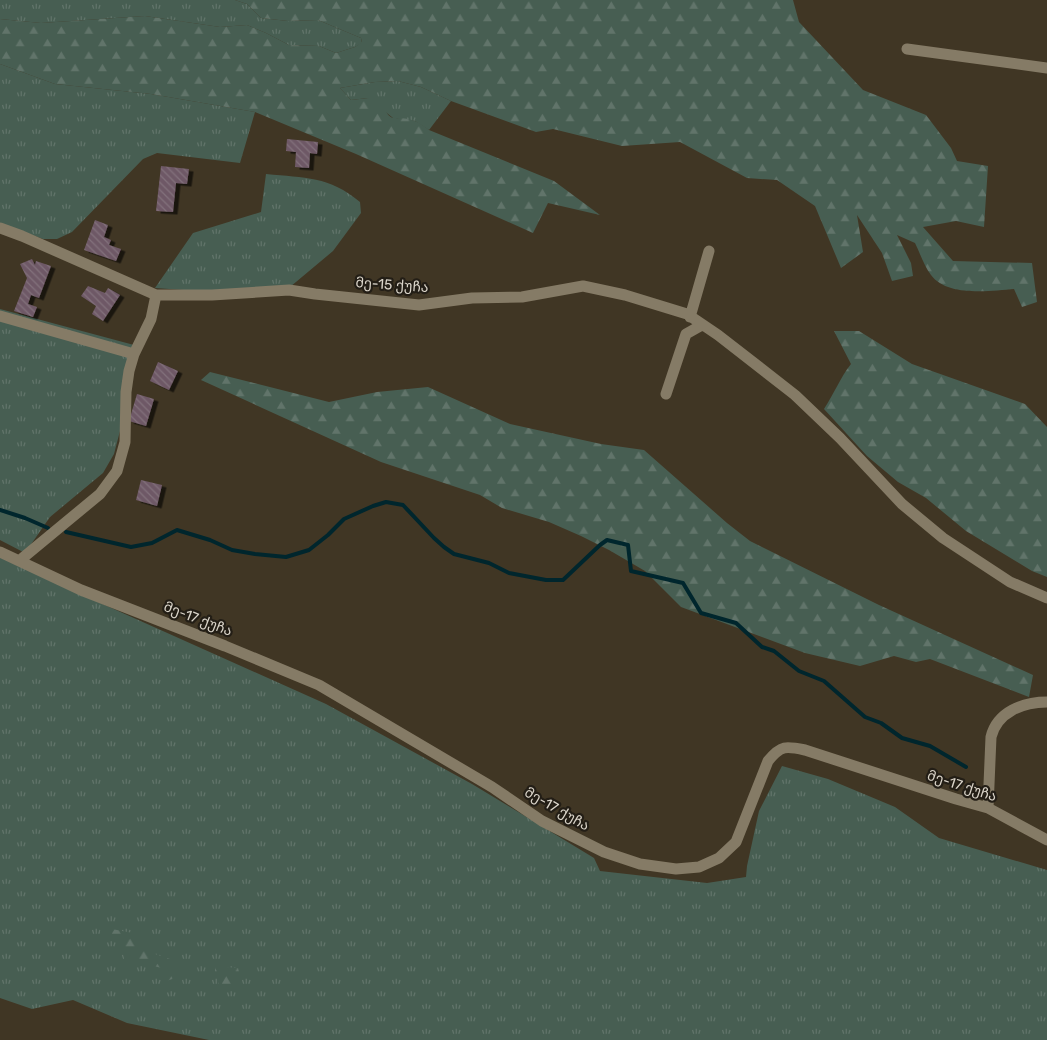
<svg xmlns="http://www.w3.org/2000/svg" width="1047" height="1040" font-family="Rubik,'Noto Sans Georgian',sans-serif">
<defs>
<pattern id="grass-tufts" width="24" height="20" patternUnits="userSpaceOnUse" patternTransform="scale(1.25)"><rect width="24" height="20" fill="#475e52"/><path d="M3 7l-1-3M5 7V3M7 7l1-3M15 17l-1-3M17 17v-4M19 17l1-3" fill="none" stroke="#61746a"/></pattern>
<pattern id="forest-firs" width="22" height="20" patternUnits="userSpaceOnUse" patternTransform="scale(1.25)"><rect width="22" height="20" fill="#475e52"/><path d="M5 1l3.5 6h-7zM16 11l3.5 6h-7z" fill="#61746a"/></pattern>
<pattern id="building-back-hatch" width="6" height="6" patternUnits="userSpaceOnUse" patternTransform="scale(1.25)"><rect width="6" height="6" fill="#6e5966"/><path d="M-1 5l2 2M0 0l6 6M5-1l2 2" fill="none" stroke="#82707b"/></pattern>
<filter id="shadow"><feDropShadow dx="4.5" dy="2.5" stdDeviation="0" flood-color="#0009"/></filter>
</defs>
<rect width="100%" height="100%" fill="#403624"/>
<path fill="url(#grass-tufts)" d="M0,0h235l12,4 14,14 27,3 30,-1 43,18 1,5 -7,4 -19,6 -17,-7 -30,-1 -23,-12 -19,-8 -27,2 -75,-11 -104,7 -41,-4z
M0,64l55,20 96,10 104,18 -15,51 -83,-10 -14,6 -71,73 -15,7h-14l-43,-16z
M398,81l23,6 30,14 -22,29 -14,-9 -22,-3 -25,-20 -17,2 -11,-12 35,-6z
M266,174c39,4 63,2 94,28l1,11 -28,38 -43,36 -92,4 -43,-3 38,-55 68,-21z
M0,309l134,36 -12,62 -2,24 -6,23 -11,19 -53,44 -25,36 -25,-13z
M0,555l49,25 277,124 146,80 122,74 6,13 107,12 39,-6 1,-11 12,-55 23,-45 46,13 67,28 44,31 108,32v170h-838l-82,-17 -54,-23 -41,9 -32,-11z"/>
<path fill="url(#forest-firs)" d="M235,0h558l6,22 64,68 63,25 25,33 6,13 31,5 -4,61 -28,-6 -33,6 30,34 79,2 5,39 -15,5 -8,-18c-24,2 -67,8 -83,-14 -7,-9 -11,-22 -16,-32l-18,-8 14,28 2,13 -21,5 -10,-28 -25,-38 6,37 -22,16 -26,-62 -38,-26 -30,-2 -67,-36 -58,4 -69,-17 -17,3 -85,-31 -30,-14 -23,-6 -23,1 -35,6 11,12 17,-2 13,1c9,29 13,14 34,22 5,2 10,6 14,9l125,51 46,34 -52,-12 -15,30 -177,-79 -101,-42 -104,-18 -96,-10 -55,-20v-45l41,4 104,-7 75,11 27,-2 19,8 23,12 30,1 17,7 19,-6 7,-5 -1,-4 -43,-18 -30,1 -27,-3 -14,-14z
M834,331h25l53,33 113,40 22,23v150l-15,-6 -66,-40 -40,-33 -28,-16 -31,-26 -43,-47c10,-15 16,-31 27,-45z
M210,372l119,30 48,-10 51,-5 82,37 91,20 43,6 83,73 23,18 129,64 154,70 -4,22 -99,-38 -14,3 -22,-6 -34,10 -55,-13 -124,-46 -36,-36 -36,-21 -28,-14 -32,-14 -47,-14 -22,-13 -99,-33 -180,-82z
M101,927l32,6 16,5 3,15 27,9 1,5 -8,12 -8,3 2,-13 -42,-10 -2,-15 -22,-12z
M215,966l23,2 1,4 -12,19 -4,5 -8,-23z"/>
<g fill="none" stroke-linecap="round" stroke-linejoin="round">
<path stroke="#00262d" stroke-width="4" d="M0,510l25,8 23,10
M66,532l65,15 21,-4 25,-13 33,10 22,10 23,4 31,3 23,-7 19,-15 16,-16 29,-13 13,-4 17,3 31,33 10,9 10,7 35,9 20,10 37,7h17l37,-35 7,-5 21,5 3,26 52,12 18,30 35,10 26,24 12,4 25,20 25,10 41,36 16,6 21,15 28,8 36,21"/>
</g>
<path fill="url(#building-back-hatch)" filter="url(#shadow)" d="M287,139l31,3 -1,12 -7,-1 -1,15 -14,-1 1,-15 -10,-1z
M161,166l28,3 -2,15 -11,-1 -3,29 -17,-1z
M95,220l13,5 -4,12 7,3 -2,5 12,4 -5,12 -32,-11z
M32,259l3,6 1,-4 15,5 -12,32 -8,-3 -3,9 9,3 -4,10 -19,-6 13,-33 -7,-14z
M88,286l17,7 3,-5 12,7 -17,26 -11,-7 4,-8 -15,-10z
M158,362l20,9 -9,19 -19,-9z
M137,394l17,5 -8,27 -17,-5z
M141,480l21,5 -5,21 -21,-6z"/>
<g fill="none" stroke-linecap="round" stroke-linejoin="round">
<path stroke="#857b66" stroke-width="11" d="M907,49l140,19
M0,228l22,8 134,59h56l77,-5 26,4 104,11 53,-7 50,-1 61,-11 42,9 62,19 31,21 77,60 45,43 62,66 41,34 67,44 37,16
M0,316l134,38
M690,317l19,-66
M666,394l20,-60 16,-9
M0,552l81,38 144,56 94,39 173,102 50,34 62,31 36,12 36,5 23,-2 20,-9 17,-16 32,-81c13,-16 18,-15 37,-11l151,49 32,9 59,32
M19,561l81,-67 17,-23 8,-29 1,-50 3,-21 5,-17 17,-35 5,-24
M988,808l3,-71c6,-25 32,-35 56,-35"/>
</g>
<g text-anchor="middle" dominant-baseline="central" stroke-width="4.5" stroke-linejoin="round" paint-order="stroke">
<g font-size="14" fill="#dad4c9" stroke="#231e16">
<text transform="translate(392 285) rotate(4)">მე-15 ქუჩა</text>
<text transform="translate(198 619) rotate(21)">მე-17 ქუჩა</text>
<text transform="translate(962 786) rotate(18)">მე-17 ქუჩა</text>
<text transform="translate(557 809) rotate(30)">მე-17 ქუჩა</text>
</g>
</g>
</svg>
